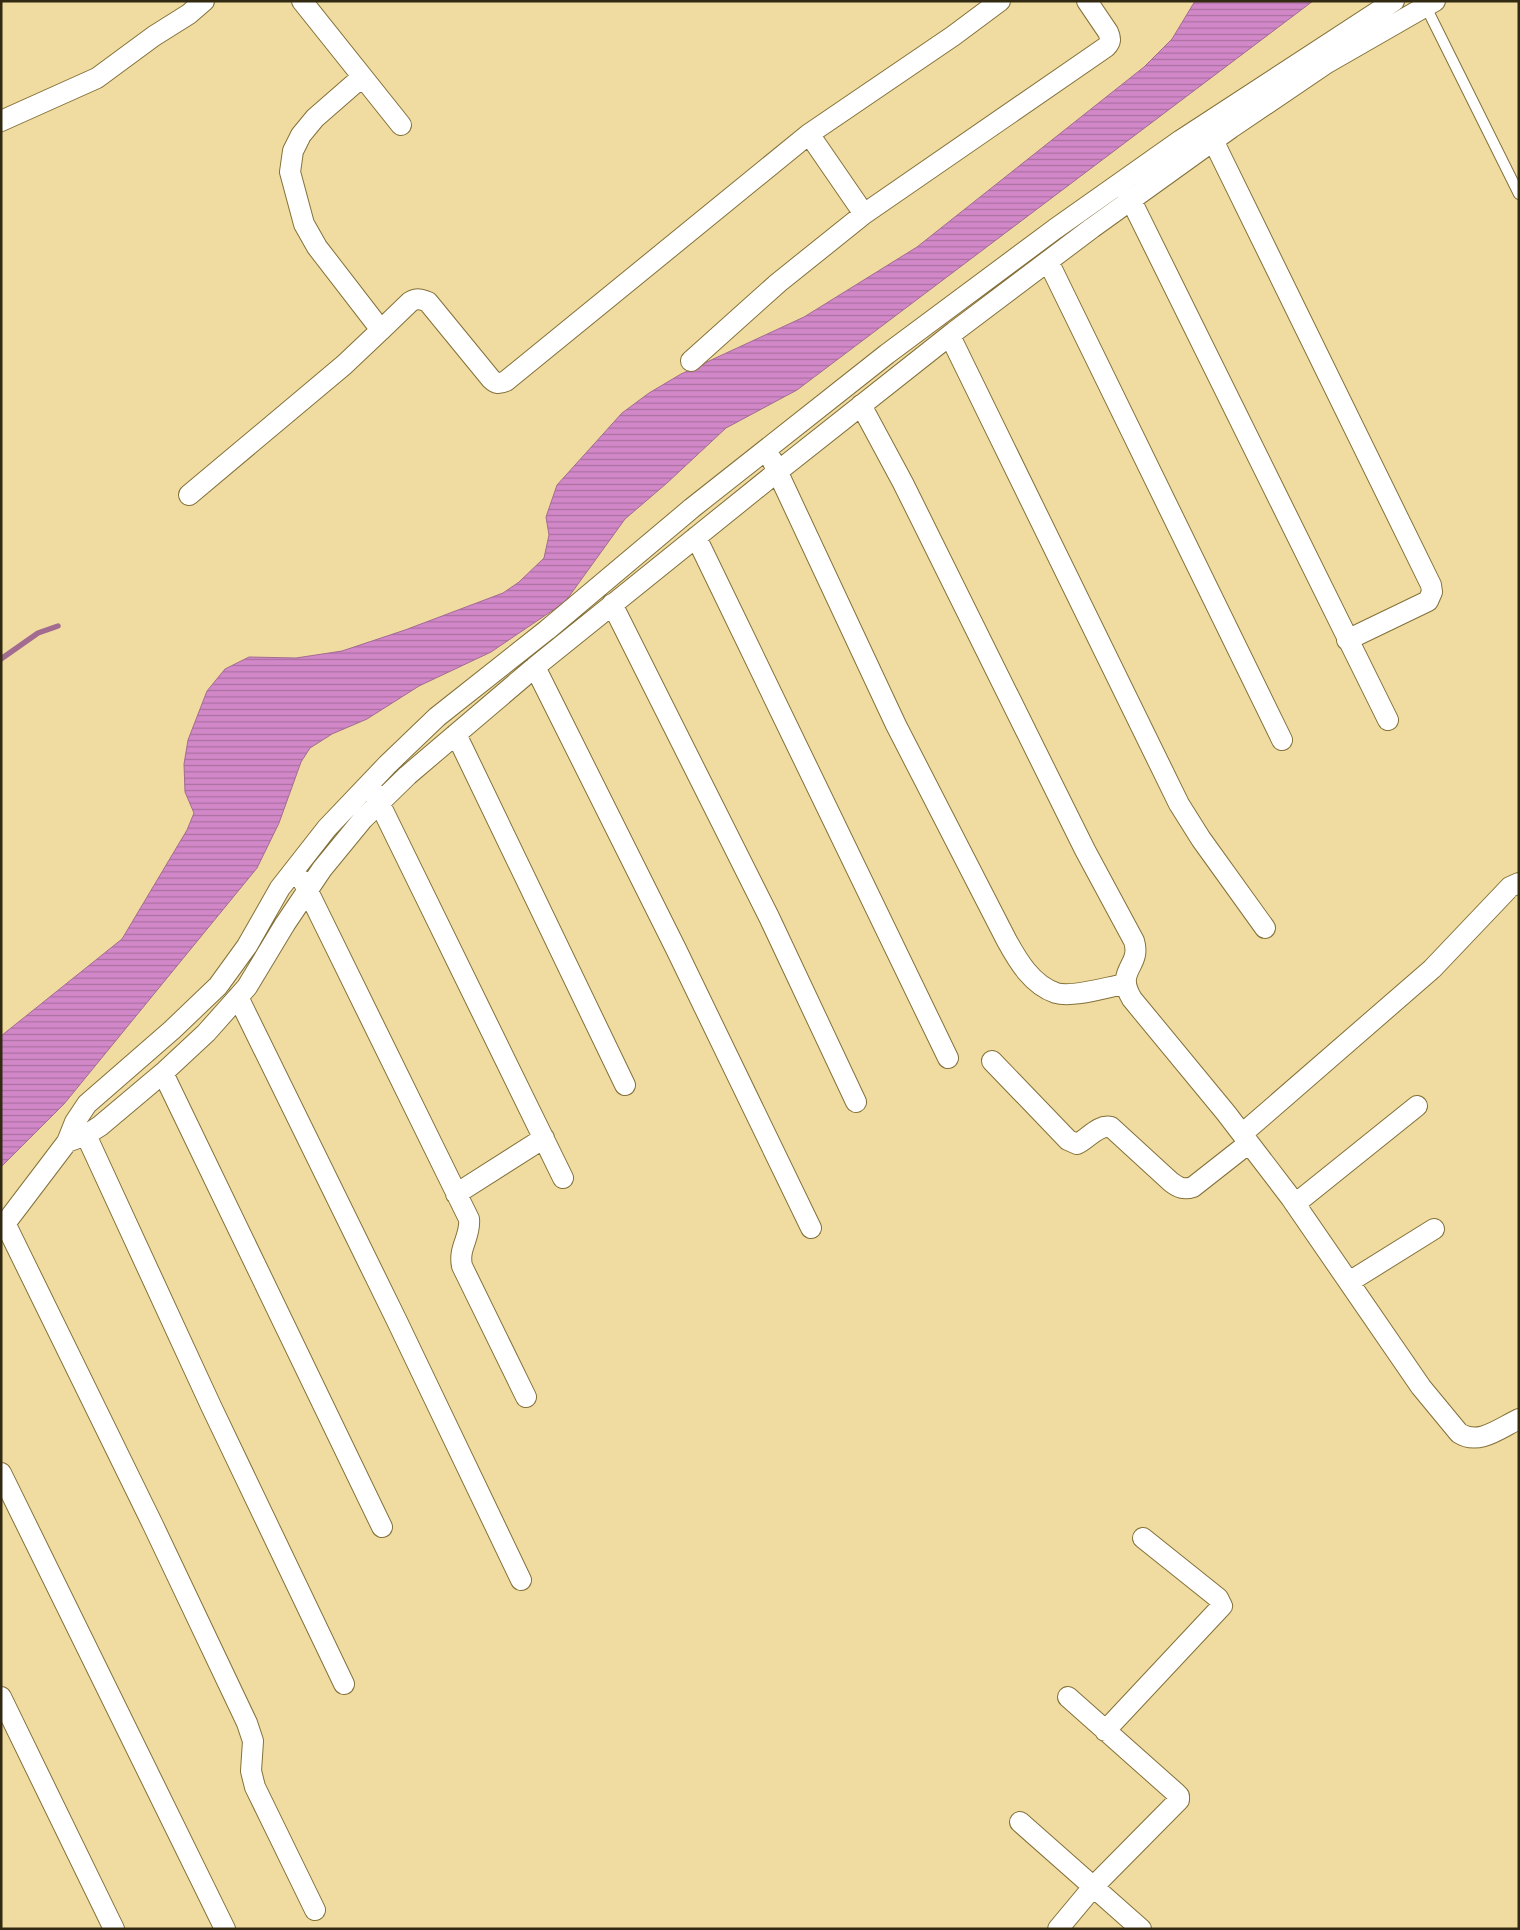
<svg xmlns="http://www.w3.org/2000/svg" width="1520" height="1930" font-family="'Zilla Slab',serif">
<defs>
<pattern id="water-rules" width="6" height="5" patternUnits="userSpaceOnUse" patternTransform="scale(1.25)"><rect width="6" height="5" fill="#d288c8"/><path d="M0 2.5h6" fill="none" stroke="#ab6fa1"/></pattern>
</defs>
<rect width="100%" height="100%" fill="#f0dca1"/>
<path fill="url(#water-rules)" stroke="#a26c91" d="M1195,1h118l-516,389 -71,38 -59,55 -42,36 -60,83 -74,50 -72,34 -52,33 -35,15 -22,14 -9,14 -22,61 -22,45 -193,236 -63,63v-131l121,-97 65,-109 7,-17 -9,-21 -1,-28 4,-24 19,-49 18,-22 24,-12 47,1 46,-7 63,-21 98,-37 16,-11 25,-24 5,-23 -3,-18 11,-32 65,-72 27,-20 32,-19 123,-57 113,-70 227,-180 28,-28z"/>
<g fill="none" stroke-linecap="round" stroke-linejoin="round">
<path stroke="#a26c91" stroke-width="5.5" d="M1,659l37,-26 20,-7"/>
<defs>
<path id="lane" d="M1426,7l93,187"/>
<path id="street" d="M302,1l99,124
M362,77l-47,41 -14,17 -8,16 -3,21 14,52 13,23 64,83 29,-28c7,-4 11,-3 18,0l63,77c5,5 8,5 15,2l303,-247 144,-98 47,-35
M1,121l96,-43 57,-42 35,-22 15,-13
M1208,130l223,455 1,7 -4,9 -81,39
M809,134l55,80
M1125,188l263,532
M1048,261l234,479
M950,336l229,468 22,35 64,89
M691,361l87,-78 86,-69 242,-167c5,-5 5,-8 2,-15l-21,-31
M861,405l42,78 182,367 49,91c8,26 -20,28 -2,58l94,114 65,85 130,189 38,46c20,13 41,-5 60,-14
M772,460l124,265 111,216c11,20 25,44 49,52 17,5 51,-6 69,-9
M189,495l155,-130 37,-35
M696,537l252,521
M612,604l157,313 87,185
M535,667l141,282 135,279
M456,734l169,351
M374,792l189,386
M303,881l166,338c2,18 -11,28 -7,47l64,131
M238,997l158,322 125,261
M992,1061l76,79 9,4c11,-5 21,-20 34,-17l60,55c8,6 13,8 22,5l56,-44
M163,1073l219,454
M1242,1134l190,-165 78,-82 9,-4
M86,1135l125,271 133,278
M67,1142l19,-7 14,-9 63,-53 43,-40 41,-46 38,-63 37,-55 41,-50 45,-44 127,-108 242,-195 177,-140 138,-104 139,-100 96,-65 108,-62
M456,1194l88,-56
M1295,1204l122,-98
M5,1223l148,302 94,198 6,18 -2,30 4,16 60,123
M1,1229l66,-87 8,-20 12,-18 85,-74 46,-44 29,-40 33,-58 47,-60 60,-63 50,-48 110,-87 145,-122 195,-154 168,-125 126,-89 213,-139
M1349,1282l85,-53
M1,1473l224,456
M1,1697l113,232
M1105,1731l117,-125 -4,-8 -75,-60
M1020,1822l121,107
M1058,1929l35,-42 86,-87v-4l-3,-3 -108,-96"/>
</defs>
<use href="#lane" stroke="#837139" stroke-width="12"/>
<use href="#street" stroke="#837139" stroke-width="22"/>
<use href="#lane" stroke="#fff" stroke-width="10"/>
<use href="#street" stroke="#fff" stroke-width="20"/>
</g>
<rect width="1520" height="1930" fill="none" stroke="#312911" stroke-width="5"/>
</svg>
